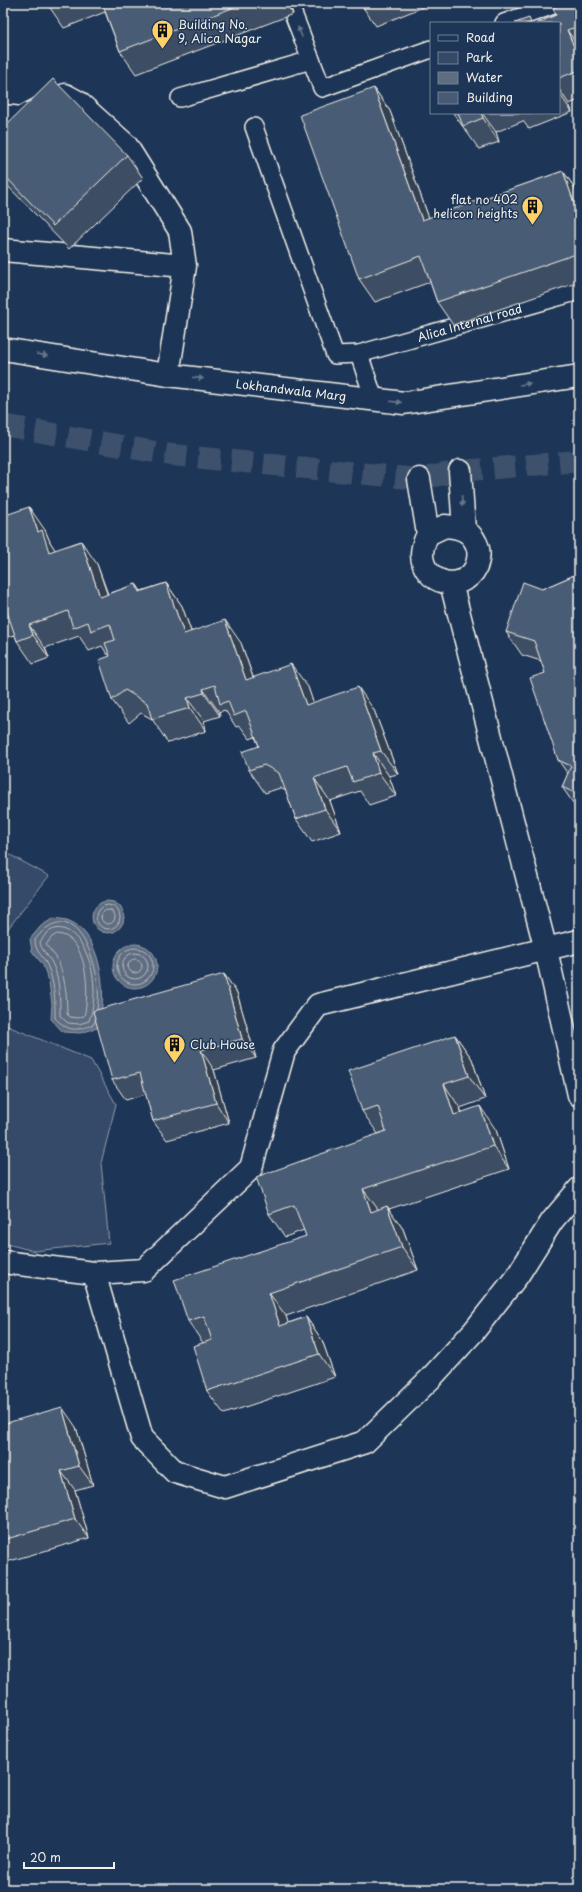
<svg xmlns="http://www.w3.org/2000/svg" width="582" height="1892" font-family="'Playpen Sans',sans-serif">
<rect width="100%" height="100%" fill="#1d3557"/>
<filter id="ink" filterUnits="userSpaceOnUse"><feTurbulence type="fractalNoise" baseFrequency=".025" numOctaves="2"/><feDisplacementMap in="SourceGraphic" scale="8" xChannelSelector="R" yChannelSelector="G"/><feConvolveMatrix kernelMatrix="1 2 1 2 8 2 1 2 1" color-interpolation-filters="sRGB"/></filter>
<g filter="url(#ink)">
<path fill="#354a67" stroke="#949ea8" d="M3,851l46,25 -46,59z
M3,1011l2,14 86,35 25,44 -15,59 8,80 -75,8 -31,-8z"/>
<path fill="#5e6d82" stroke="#9aa2ab" d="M92 917a16 16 0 1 1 32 0a16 16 0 1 1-32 0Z
M54,918c4,1 9,1 13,2 30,10 38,59 35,86 -1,7 -3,15 -5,22l-17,5 -17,-1 -12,-13 1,-15 -3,-22 -6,-17 -11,-14 -2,-12 11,-13z
M113 966a22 22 0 1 1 44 0a22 22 0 1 1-44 0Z"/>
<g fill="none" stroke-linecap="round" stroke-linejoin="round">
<path stroke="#b8bcbf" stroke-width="1" d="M96 917a12 12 0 1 1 24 0a12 12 0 1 1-24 0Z
M101 917a7 7 0 1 1 14 0a7 7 0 1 1-14 0Z
M57,934c31,1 33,60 27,82l-6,2 -8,-1 -3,-3c0,-18 -2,-40 -11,-57 -3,-4 -7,-8 -10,-12l5,-7z
M117 966a18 18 0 1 1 36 0a18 18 0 1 1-36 0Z
M122 966a13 13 0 1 1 26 0a13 13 0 1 1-26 0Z
M128 966a7 7 0 1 1 14 0a7 7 0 1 1-14 0Z
M92,1011l-3,10 -10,3 -11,-1 -8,-7c0,-18 0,-39 -9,-55 -4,-7 -10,-11 -11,-19 16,-27 38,-9 47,13 7,16 9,38 5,55
M95,1021l-2,4c-18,6 -24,7 -38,-7 0,-19 0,-36 -8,-53 -4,-11 -12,-12 -12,-25 41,-54 70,33 62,69"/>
<path stroke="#3d516d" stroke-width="22" stroke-dasharray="22 11" stroke-linecap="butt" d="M3,425l169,30 247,24 41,-8 119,-10"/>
<defs>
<g id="service">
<path d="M289,3l33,85 109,-39"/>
<path d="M504,23l55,-20"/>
<path d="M180,98l131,-38"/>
<path id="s1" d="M254,127l81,228 24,-1 220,-63"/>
<path d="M359,354l15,45"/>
</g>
<path id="minor" d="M3,116l19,2 43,-23 13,7 48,43 54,86 5,35 -17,109
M3,250l182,16
M460,471l4,59
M419,479l9,55
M445,526c14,1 25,4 31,17 4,8 3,16 0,24 -13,27 -54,17 -54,-13 0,-7 3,-14 6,-20z
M451,583l95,367 33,145
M3,1262l91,11 50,-3 107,-102 33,-117 34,-46 261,-64
M94,1273l48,165 33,34 50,15 140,-45 65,-63 44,-48 44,-56 34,-54 27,-32"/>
<g id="tertiary">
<path id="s2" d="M3,349l165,26 236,28 175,-27"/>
</g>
</defs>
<use href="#service" stroke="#f4f1e8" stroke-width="20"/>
<use href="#minor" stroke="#f4f1e8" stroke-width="25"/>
<use href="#tertiary" stroke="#f4f1e8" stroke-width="25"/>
<use href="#service" stroke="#1d3557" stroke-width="17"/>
<use href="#minor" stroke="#1d3557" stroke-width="22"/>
<use href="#tertiary" stroke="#1d3557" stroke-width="22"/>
</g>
<path fill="#3e4e64" stroke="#f4f1e8" d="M47,3h242l4,11 -157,60 -16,-23 -15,-39 -41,16 -16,-23z
M360,3h73l-57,23z
M565,3h9l5,7v90l-10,4 3,8 -43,17 -6,-8 -27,11 3,10 -20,7 -26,-36h106v-90l-3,-8z
M374,88l16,23 39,107 134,-47 16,23v88l-126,43 -16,-23 -7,-20 -55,20 -16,-23z
M3,128l124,27 16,23 -74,71 -66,-68z
M3,516l42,14 5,12 5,8 42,14 11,30 28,-10 5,7 25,-8 16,23 9,25 50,12 12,34 55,10 5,16 61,7 24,64 -9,2 7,20 -27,9 -9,-14 -30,10 11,31 -29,10 -16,-23 -10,-28 -6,-3 -15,5 -16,-23 10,-24 -4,-9 -5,2 -10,-13 -4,1 -11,-17 -6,2 1,4 -16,5 2,10 -38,12 -16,-24 -11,-6 -12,10 -17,-23 -2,-44 -1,-2h-2l-5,-8 -13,5 -10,-15 -34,12 4,10 -16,6 -16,-23 -2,-6 -12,4z
M579,573v238l-1,-1 -16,-23 6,-13 -10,-14 -13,-87 -4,-12 -19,-6 -16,-23 36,-43z
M224,974l13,19 19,65 -42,12 15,53 -62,17 -14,-19 -7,-27 -20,6 -14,-20z
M455,1035l17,24 13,40 -25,9 2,4 34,18 13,39 -120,40 14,20 15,41 -132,46 2,7 18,-6 16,23 13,37 -111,37 -17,-23 -4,-48 -15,-22 118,-85 -2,-6 -19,7 -16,-23 109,-80 -16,-23z
M3,1424l73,3 17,58 -18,5 14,48 -86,25z"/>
<path fill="#324051" stroke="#f4f1e8" d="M285,3h4l4,11z
M573,3h1l5,7v7z
M567,30l12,17v8l-4,-6z
M374,88l16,23 48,132 -16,-23z
M559,89l10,15 3,8 -13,-19z
M481,113h1l14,19 3,10 -16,-24z
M563,171l16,23v23z
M29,507l16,23 5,12 8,12 -9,-2 -11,-20z
M81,541l16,23 19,56 -16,-23z
M166,583l16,23 18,51 -16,-23z
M136,584l17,23 -14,-15z
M225,620l16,23 21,60 -16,-23z
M29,625l16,23 4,10 -16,-23z
M291,664l17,23 14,41 -16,-23z
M358,687l16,23 24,64 -17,-23z
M203,689l16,23 1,4 -16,-23z
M187,698l17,23 2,10 -16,-23z
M373,753l16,23 7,20 -17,-23z
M314,778l16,23 11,31 -16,-23z
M224,974l13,19 19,65 -14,-19z
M455,1035l17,24 13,40 -16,-23z
M201,1050l13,20 15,53 -13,-20z
M444,1084l16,24 10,30 -16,-23z
M480,1106l16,24 13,39 -16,-23z
M363,1189l17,23h-9z
M387,1206l16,23 15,41 -16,-23z
M269,1293l17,23 10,33 -16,-23z
M306,1317l16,23 13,37 -16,-23z
M62,1407l14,20 17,58 -14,-19z
M61,1471l14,19 14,48 -14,-19z"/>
<path fill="#485b74" stroke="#f4f1e8" d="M47,3h7l-6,2z
M102,3h143l-125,48z
M565,3h8l6,14v9l-12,4 8,19 4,-1v27l-2,-4 -18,7v-55h-22l19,-8 -3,-7z
M529,18l2,5h-16z
M53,79l74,76 -74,71 -50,-52v-46z
M374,88l48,132 141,-49 16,46v36l-142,49 -16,-46 -62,23 -59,-164z
M458,113h23l2,5 -20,8z
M29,507l9,25 4,-2 7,22 32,-11 19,56 36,-13 3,8 27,-9 18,51 41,-14 21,60 45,-16 15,41 52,-18 23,64 -8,2 6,20 -26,9 -6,-15 -33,11 11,31 -29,10 -17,-46 -15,-8 -15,5 -7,-18 17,-6 -13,-35 -12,5 -6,-15 -8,3 -5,-19 -12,4 1,4 -17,5 3,10 -38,11 -5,-16 -22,-13 -13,10 -13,-40 11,-4 -5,-13 10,-3 -5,-16 -19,7 -3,-9 -15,6 -5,-17 -39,14 4,10 -16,6 -11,-32 -3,1v-94z
M579,573v222l-17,-8 9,-21 -13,-6 -28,-82 15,-5 -11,-32 -28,-9 17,-50 19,7z
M224,974l18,65 -41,11 15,53 -63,18 -13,-48 -28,7 -19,-69z
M455,1035l14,41 -25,8 10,31 26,-9 13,40 -130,43 8,23 16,-6 15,41 -133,46 11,33 26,-9 13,37 -112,37 -14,-45 19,-6 -8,-24 -16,5 -14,-41 132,-44 -12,-31 -25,9 -13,-37 130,-46 -8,-25 -16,5 -14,-40z
M62,1407l17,59 -18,5 14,48 -72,21v-116z"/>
<defs><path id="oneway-solid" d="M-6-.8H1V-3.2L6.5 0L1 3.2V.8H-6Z"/></defs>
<g fill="#68778a">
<use href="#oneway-solid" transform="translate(300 32) rotate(-112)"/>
<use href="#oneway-solid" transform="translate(42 355) rotate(9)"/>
<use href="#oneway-solid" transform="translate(198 378) rotate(7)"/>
<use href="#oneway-solid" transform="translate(525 384) rotate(-9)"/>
<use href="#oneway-solid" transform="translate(396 402) rotate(7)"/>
<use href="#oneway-solid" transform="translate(462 501) rotate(86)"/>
</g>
</g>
<defs>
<symbol id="building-pin" viewBox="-11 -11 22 30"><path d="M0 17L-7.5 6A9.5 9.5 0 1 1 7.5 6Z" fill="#ffd166" stroke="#1d3557"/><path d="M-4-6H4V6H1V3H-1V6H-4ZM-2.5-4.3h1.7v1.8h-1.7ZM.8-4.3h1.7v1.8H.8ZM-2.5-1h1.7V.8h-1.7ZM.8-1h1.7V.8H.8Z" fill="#111"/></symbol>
</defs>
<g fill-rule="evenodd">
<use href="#building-pin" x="150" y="18" width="25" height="34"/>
<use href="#building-pin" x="520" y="194" width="25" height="34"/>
<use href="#building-pin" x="162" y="1032" width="25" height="34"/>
</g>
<g text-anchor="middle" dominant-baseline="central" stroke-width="3" stroke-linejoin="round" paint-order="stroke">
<g font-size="12" fill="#f4f1e8" stroke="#1d3557" text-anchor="start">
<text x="178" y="24">Building No.<tspan x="178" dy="14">9, Alica Nagar</tspan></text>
<text x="518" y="199" text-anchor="end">flat no 402<tspan x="518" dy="14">helicon heights</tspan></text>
<text x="190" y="1044">Club House</text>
</g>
<g font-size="12" fill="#f4f1e8" stroke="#1d3557">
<text stroke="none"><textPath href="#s1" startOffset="381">Alica Internal road</textPath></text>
<text stroke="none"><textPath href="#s2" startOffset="291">Lokhandwala Marg</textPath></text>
</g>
</g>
<rect width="582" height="1892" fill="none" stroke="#1d3557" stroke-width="16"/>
<rect x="8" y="8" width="566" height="1876" fill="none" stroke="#f4f1e8" stroke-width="1.5" filter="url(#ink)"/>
<rect x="430" y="22" width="130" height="92" fill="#1d3557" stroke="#738091"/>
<rect x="438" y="35" width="20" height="6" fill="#1d3557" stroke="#738091"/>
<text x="466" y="42" font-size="12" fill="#f4f1e8">Road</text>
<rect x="438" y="52" width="20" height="12" fill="#354a67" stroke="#738091"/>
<text x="466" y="62" font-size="12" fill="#f4f1e8">Park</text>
<rect x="438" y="72" width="20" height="12" fill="#5e6d82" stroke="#738091"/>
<text x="466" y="82" font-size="12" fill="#f4f1e8">Water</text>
<rect x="438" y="92" width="20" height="12" fill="#485b74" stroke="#738091"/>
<text x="466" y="102" font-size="12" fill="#f4f1e8">Building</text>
<path d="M24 1862v6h90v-6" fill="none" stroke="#f4f1e8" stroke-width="2"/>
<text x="30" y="1862" font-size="12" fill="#f4f1e8" stroke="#1d3557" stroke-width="3" paint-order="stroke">20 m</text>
</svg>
